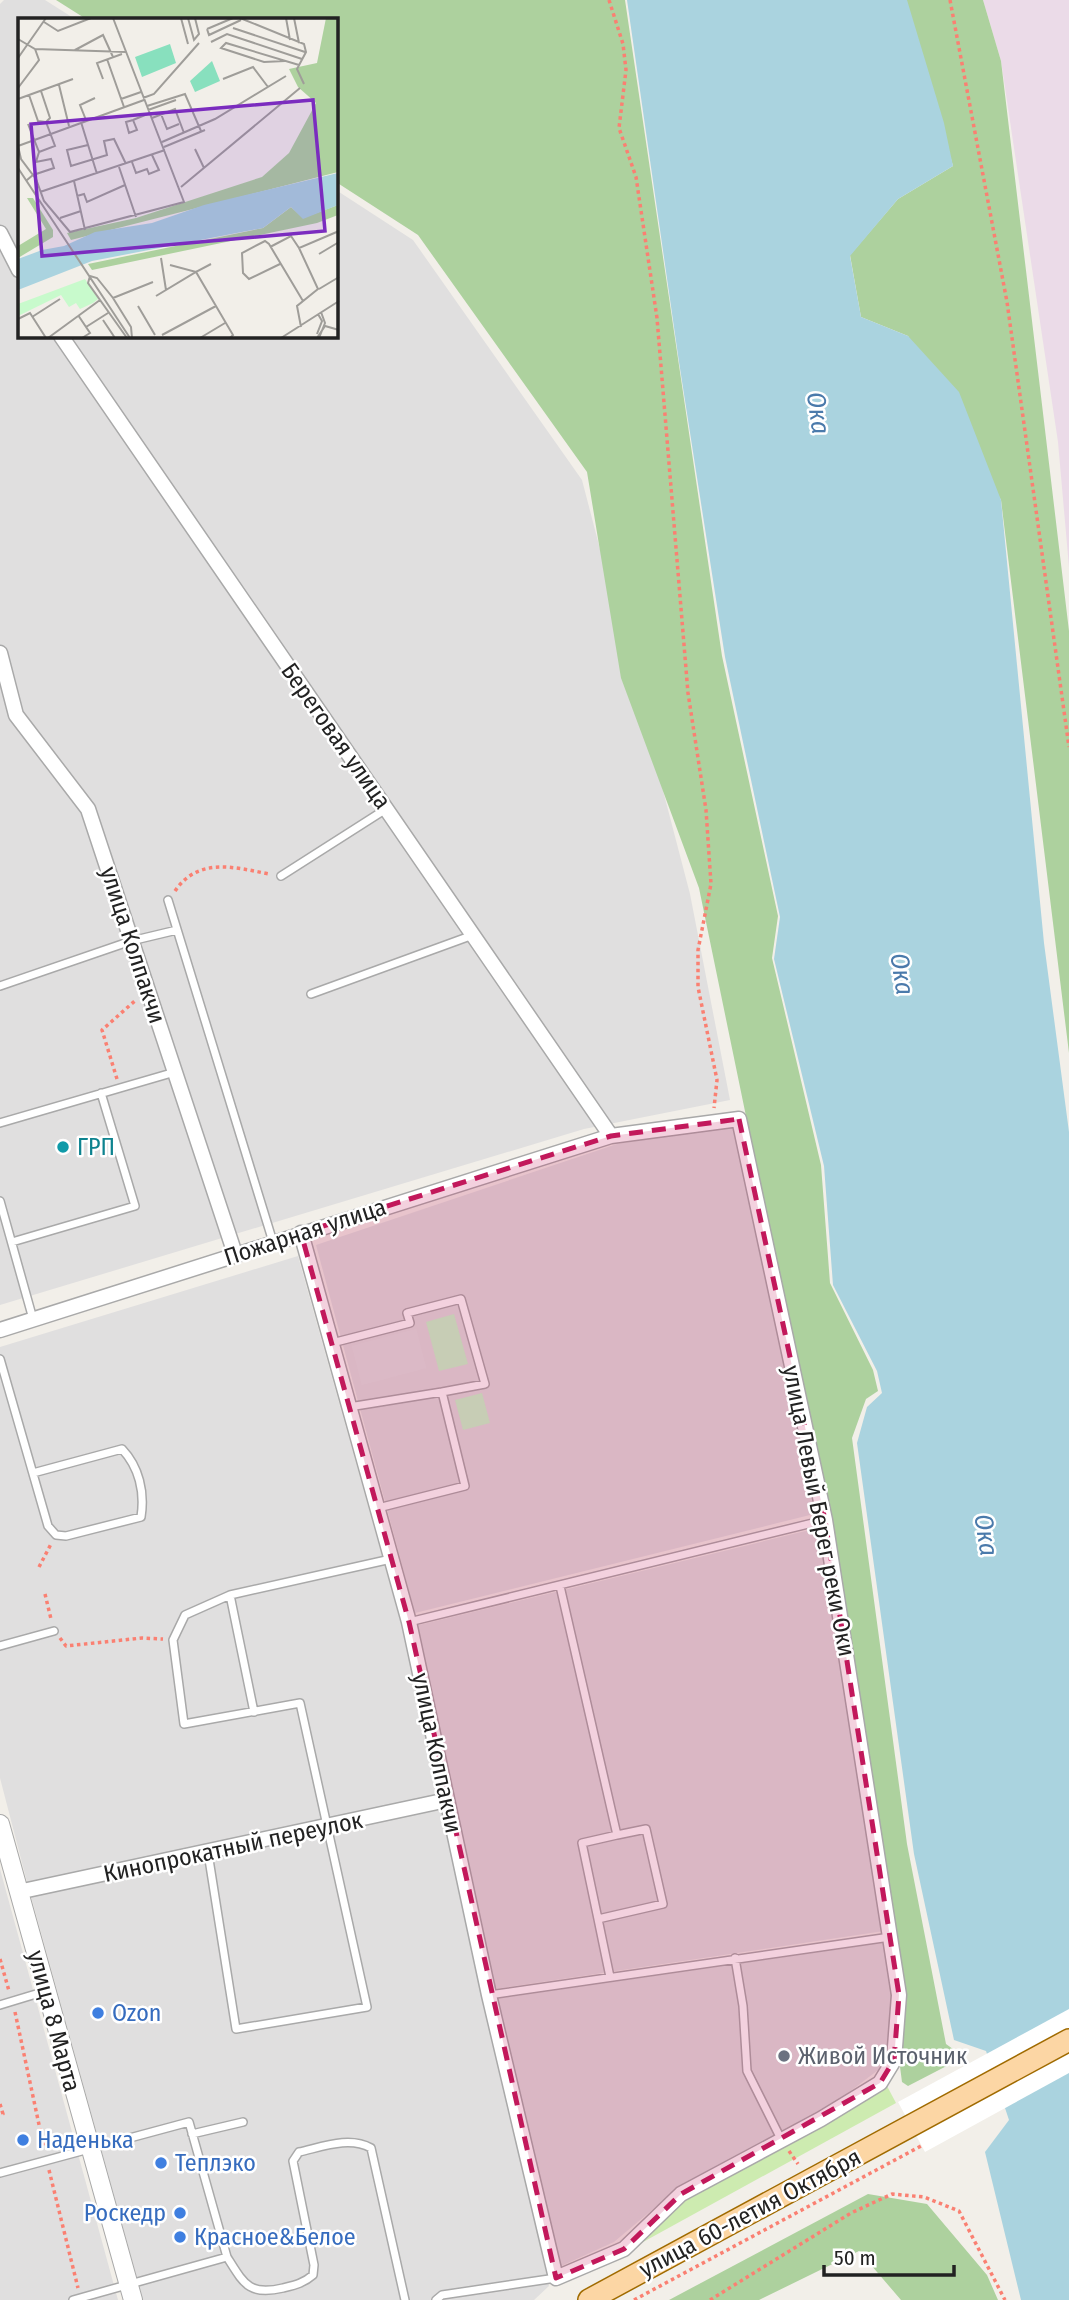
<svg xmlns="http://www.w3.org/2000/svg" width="1069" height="2300" font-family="'Fira Sans Condensed',sans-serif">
<rect width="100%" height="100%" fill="#f2efe9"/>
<path fill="#e0dfdf" d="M4,0h41l30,19h-56v317h317v-146l77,50 169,240 108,414 40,206 -146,29 -584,176v-1301z
M733,1126l85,387 -403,100 -99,-368 301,-101z
M298,1256l103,368 41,173 -248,54 -167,31 -27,-104v-431z
M818,1528l66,403 -389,58 -80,-363z
M444,1809l105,477 -15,14h-391l-113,-407z
M0,1869l118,431h-118z
M888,1942l7,55 -4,54 -5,13 -67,51 -141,73 -64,54 -55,25 -64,-268z"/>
<path fill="#ebdbe8" d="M983,0h86v567l-11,-125 -57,-381z"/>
<path fill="#cdebb0" d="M887,2086l9,17 -262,144 47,-45z"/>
<path fill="#add19e" d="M56,0h569l97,656 56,260 -6,42 49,207 9,118 43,87 5,21 -12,8 -14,39 55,406 39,200 18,13 -56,29 -6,-4 -73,-563 -130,-631 -78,-210 -34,-206 -169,-237 -82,-53v-163h-250z
M905,0h78l18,61 68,570v422l-68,-553 -93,-164 -47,-19 -11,-62 48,-56 55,-33z
M868,2194l59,10 60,71 11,25h-97l-42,-49 -100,49h-90z"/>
<path fill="#c8facc" d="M454,1314l14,50 -29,7 -13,-49z
M482,1393l8,30 -27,7 -8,-30z"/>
<path fill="#e2e2e2" d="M416,1329l10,39 -64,17 -10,-39z"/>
<path fill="#aad3df" d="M627,0h280l37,123 9,43 -55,33 -48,57 11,61 47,19 51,56 42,108 43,443 25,189v1168h-48l-36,-148 24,-32 -23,-69 -32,-11 -40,-186 -57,-411 10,-36 15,-14 -5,-22 -44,-86 -9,-119 -50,-207 6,-42 -55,-260 -46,-295z"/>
<path fill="#fff" d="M1069,2009v64l-144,79 -27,-50z"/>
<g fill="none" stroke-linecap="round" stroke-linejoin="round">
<defs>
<path id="service" d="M281,876l105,-67
M168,900l105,342
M0,986l131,-45 46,-11
M311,994l162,-59
M0,1123l175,-51
M0,1201l33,118
M12,1242l123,-36 -34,-113
M332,1343l78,-20 -3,-10 54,-14 24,85 -43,8 23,94 -87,22
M0,1359l48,167 8,9 10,1 75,-19c4,-25 -2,-50 -19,-68l-89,24
M349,1407l93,-15
M560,1586l57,249 29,-6 17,75 -65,15 12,58
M230,1595l24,117
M409,1622l416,-102
M0,1646l54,-15
M208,1853l28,176 131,-22 -67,-304 -116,21 -11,-84 12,-25 45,-20 161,-36
M598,1919l-16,-76 35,-8
M735,1958l8,48 4,65 34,68
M489,1995l401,-58
M0,2005l46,-14
M192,2134l51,-12
M0,2173l189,-51 38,135
M73,2300l154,-43c17,27 22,39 56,31 12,-3 21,-5 30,-13l1,-10 -21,-104 6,-9c23,-5 50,-16 72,-4l34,152
M436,2300l6,-5 114,-17"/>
<path id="minor" d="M0,233l19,37
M61,336l550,800
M0,653l16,62 72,94 147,445
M0,1330l611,-194 128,-17 86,401 74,475 -5,65 -14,23 -59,36 -140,75 -57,55 -68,29 -67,-283 -80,-373 -108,-389
M18,1892l429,-92"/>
<path id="tertiary" d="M0,1824l133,476"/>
<path id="primary" d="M589,2300l480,-260"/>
</defs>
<use href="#service" stroke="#a9a9a9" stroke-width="10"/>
<use href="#minor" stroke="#a9a9a9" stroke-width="17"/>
<use href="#tertiary" stroke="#a9a9a9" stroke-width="20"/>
<use href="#primary" stroke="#a06b00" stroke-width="24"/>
<path stroke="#fa8072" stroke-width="3.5" stroke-dasharray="3.5 3.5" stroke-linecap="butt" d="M609,0l14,44 3,26 -7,58 17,49 21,141 31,375 18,117 5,74 -13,66v37l19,93 -3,28
M950,0l57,302 62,445
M175,891c23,-34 59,-24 94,-17
M117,1079l-15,-49 35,-31
M39,1567l12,-23
M45,1594l6,25
M60,1638l6,8 76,-8 21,1
M0,1959l9,32
M15,2012l29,136
M0,2104l3,10 -3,2
M789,2151l9,13
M49,2170l29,118
M634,2300l287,-154
M710,2300l141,-87 41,-19 32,3 35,14 46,89"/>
<use href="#service" stroke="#fff" stroke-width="7"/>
<use href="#minor" stroke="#fff" stroke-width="14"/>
<use href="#tertiary" stroke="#fff" stroke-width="18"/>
<use href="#primary" stroke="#fcd6a4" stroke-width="21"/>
</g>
<path fill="#c2185b" fill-opacity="0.2" stroke="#c2185b" stroke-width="5" stroke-dasharray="14 9" stroke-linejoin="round" d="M739,1119l86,401 74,475 -5,65 -14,23 -199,111 -57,55 -68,29 -147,-656 -108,-389 310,-97z"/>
<circle fill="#0f9aa8" stroke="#fff" stroke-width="2.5" cx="63" cy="1147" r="7"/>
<g fill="#3f7fe0" stroke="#fff" stroke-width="2.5">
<circle cx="98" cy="2013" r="7"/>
<circle cx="23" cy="2140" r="7"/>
<circle cx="161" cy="2163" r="7"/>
<circle cx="180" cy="2213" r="7"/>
<circle cx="180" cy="2237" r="7"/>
</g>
<circle fill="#6b7280" stroke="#fff" stroke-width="2.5" cx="784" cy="2056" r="7"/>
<g text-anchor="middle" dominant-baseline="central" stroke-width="5" stroke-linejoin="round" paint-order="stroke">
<g font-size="24" fill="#222" stroke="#fff">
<text transform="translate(336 736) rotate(55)">Береговая улица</text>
<text transform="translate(133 945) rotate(72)">улица Колпакчи</text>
<text transform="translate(305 1232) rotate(-18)">Пожарная улица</text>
<text transform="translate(819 1511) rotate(79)">улица Левый Берег реки Оки</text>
<text transform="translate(437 1753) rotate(78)">улица Колпакчи</text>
<text transform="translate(233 1847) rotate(-12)">Кинопрокатный переулок</text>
<text transform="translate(54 2021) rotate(75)">улица 8 Марта</text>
<text transform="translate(750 2213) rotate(-28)">улица 60-летия Октября</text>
</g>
<g font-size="24" fill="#0d838f" stroke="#fff" text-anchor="start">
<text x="77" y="1147">ГРП</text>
</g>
<g font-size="24" fill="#366cbe" stroke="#fff" text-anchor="start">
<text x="112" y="2013">Ozon</text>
<text x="37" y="2140">Наденька</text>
<text x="175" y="2163">Теплэко</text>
<text x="166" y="2213" text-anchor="end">Роскедр</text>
<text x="194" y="2237">Красное&amp;Белое</text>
</g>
<g font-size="24" fill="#5b616d" stroke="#fff" text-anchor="start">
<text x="798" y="2056">Живой Источник</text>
</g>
<g font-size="26" font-style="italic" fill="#4a7aab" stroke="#fff">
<text transform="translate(818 413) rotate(82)">Ока</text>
<text transform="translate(902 974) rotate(81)">Ока</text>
<text transform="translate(986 1535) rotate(81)">Ока</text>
</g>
</g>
<g transform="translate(18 18)">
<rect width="320" height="320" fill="#f2efe9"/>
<path d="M308,0h12v154l-267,68 -4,-7 69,-15 126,-41 27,-24 27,-50 -18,-16 -9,-18 28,-6zM9,180h6l20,32v7l-35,21v-12l28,-17zM320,187v10l-21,8 -225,47 -4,-6 175,-36 28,-21 12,11z" fill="#add19e"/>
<path d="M67,261l13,20 -5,4 -13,6 -4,-6 -7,4 -8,-12 -43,21v-12z" fill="#c8facc"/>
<path d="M152,26l6,19 -34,14 -7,-20zM194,43l8,20 -25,11 -5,-11z" fill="#88e0be"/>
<path d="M320,155v32l-35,14 -12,-12 -28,21 -171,33 -74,29v-31l24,-9 22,-4 31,-14 57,-9 52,-18z" fill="#aad3df"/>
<path fill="none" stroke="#9f9d99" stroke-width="2" d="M163,0l7,26M170,0l6,22 5,-6 -4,-16M222,0l64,26 2,8 -9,17 7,15M268,0l4,22M276,0l5,25M26,4l14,9 33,-13M215,10l72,24M189,11l2,6 32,-15M189,11l26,-11M0,21l17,10 91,3M193,24l16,-8 75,25M57,32l28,-15 10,22M0,40l28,-40M89,41l17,48M267,43l-21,1 -43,-14 5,-5 73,22M85,61l-6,-16 25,-9M205,61l30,-12 15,20M41,67l10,41M0,70l21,-28 -4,-11M11,77l9,26 8,1 4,-4 -9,-27M125,80l11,-4 45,-51M0,81l55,-20M103,81l20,-7M129,88l38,-12 16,37M130,92l28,-10M143,96l6,15 12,-5M134,100l23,-9 9,24M68,102l-6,-15 15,-7M115,102l4,10 -8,3 -3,-11 7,-2 17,-7M63,104l16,52M144,124l53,-23 71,-43M70,127l-21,5 4,16 36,-11 -3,-14 10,-2 12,25M0,128l126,-46M0,128l3,13 12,16 21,-7 -3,-9 -15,3 3,-10 -11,-28M146,129l41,-17M177,131l9,19M21,134l16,-6 -9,-24M114,144l4,11 11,-4 2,5 10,-4 -7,-15M101,149l17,50M0,150l112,170M9,162l6,-5 3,4 8,22 26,31 114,-30 -71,-184M56,163l11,49M163,169l119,-99M22,174l125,-42M59,178l7,-2 3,8 38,-17M42,200l21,-7M252,229l21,-11 8,12M301,236l20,-12M143,240l5,32M262,246l-31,15 -6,-6 -1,-20 23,-12 4,3 34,57M152,247l26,7 15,-8M301,271l20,-12M138,278l40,-24 37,63 -3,3M95,280l40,-16M120,288l17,29M60,297l12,18 -8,5M14,299l28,-18M0,301l12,-6 16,25M85,302l12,18M68,309l22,-14M283,309l-4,-21 21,-17 -19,-41 40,-17M299,316l5,-13 -4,-7M144,317l54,-29M30,320l52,-38M109,320l-39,-55 2,-7 7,2 16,20 18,29 1,11M182,320l25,-15M263,320l58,-37M299,320l8,-12 14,4M301,320l6,-15 -4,-11"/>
<path fill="#7b2cbf" fill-opacity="0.15" stroke="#7b2cbf" stroke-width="3.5" d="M295,82l12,131 -283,25 -11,-132z"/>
<rect width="320" height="320" fill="none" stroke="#222" stroke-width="3.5"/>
</g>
<path d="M824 2265v10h130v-10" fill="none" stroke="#222222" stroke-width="3.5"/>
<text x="834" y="2265" font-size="21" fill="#222222" stroke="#ffffff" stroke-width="5" paint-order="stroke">50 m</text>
</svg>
